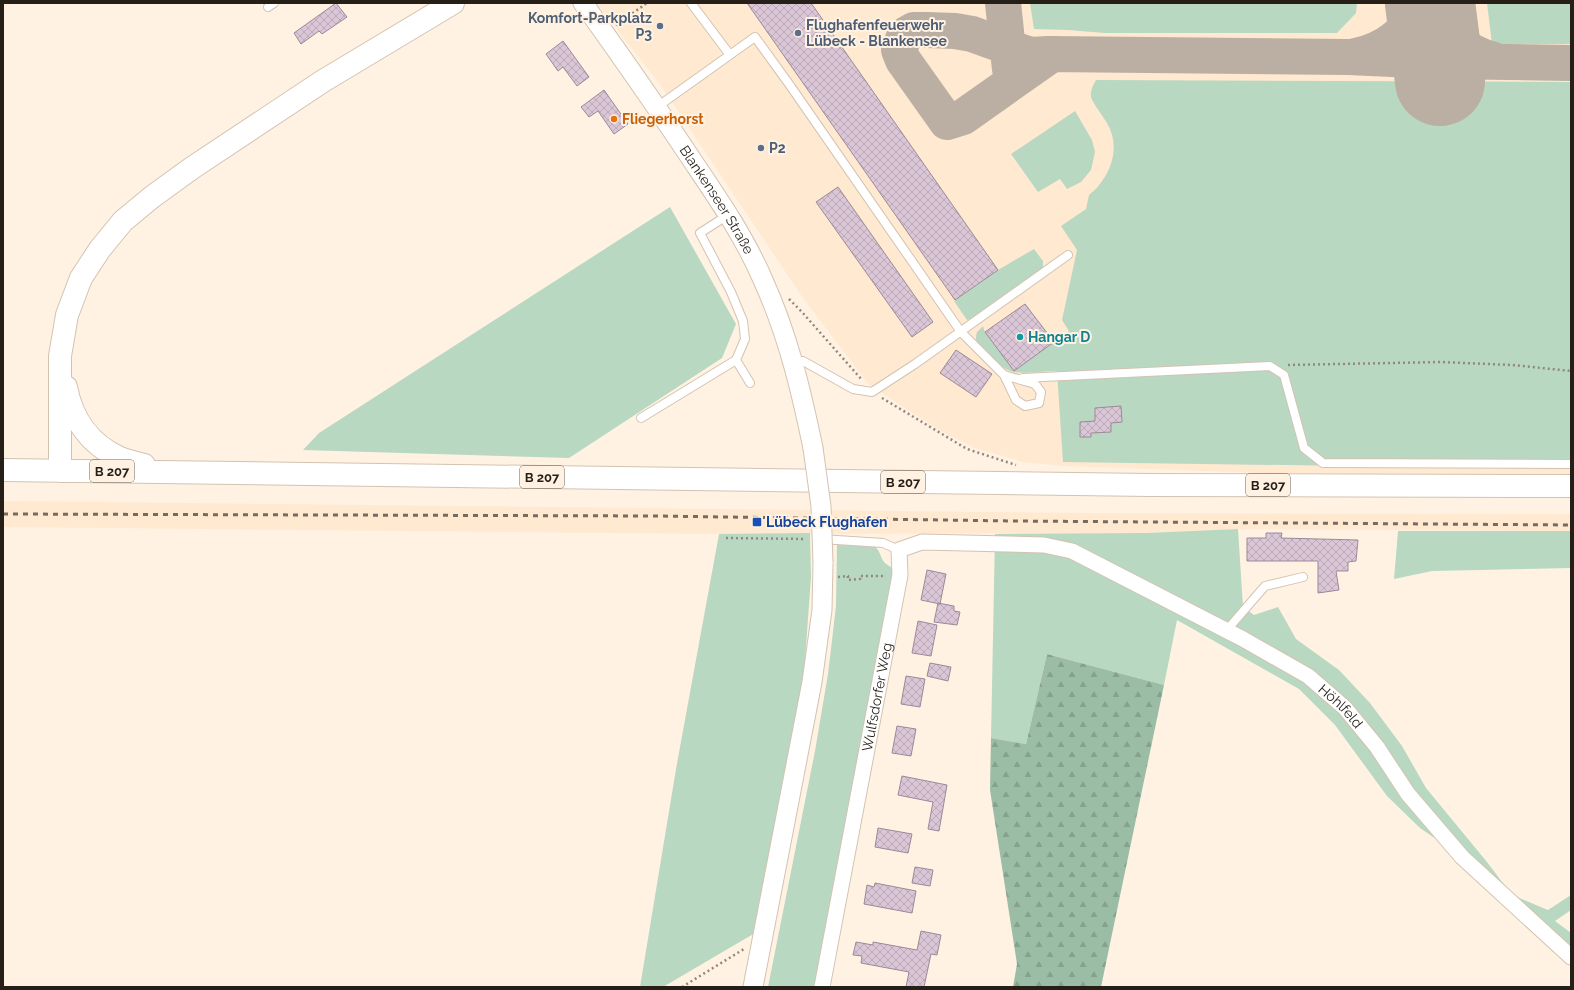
<svg xmlns="http://www.w3.org/2000/svg" width="1574" height="990" font-family="Raleway,sans-serif">
<defs>
<pattern id="forest-firs" width="22" height="20" patternUnits="userSpaceOnUse"><rect width="22" height="20" fill="#9bbda6"/><path d="M5 1l3.5 6h-7zM16 11l3.5 6h-7z" fill="#85a28e"/></pattern>
<pattern id="building-cross-hatch" width="8" height="8" patternUnits="userSpaceOnUse"><rect width="8" height="8" fill="#dac6d6"/><path d="M0 0l8 8M0 8l8-8" fill="none" stroke="#bbaab7"/></pattern>
</defs>
<rect width="100%" height="100%" fill="#fff2e3"/>
<path fill="#ffe9d0" d="M597,3h974v472l-308,-2 -200,-7 -40,-4 -48,-14 -34,-17 -72,-46 -66,-87 -142,-212z
M3,501l1084,12 484,1v17l-333,-2 -92,4 -427,1 -716,-7z"/>
<path fill="#b8d8c2" d="M1030,3h327l-1,10 -19,20h-232l-37,-3 -34,-1z
M1487,3h84v41h-79z
M1096,80l475,2v387l-508,-7 -6,-91c-14,0 -29,3 -43,1 -10,-1 -31,-20 -36,-28 -3,-4 -2,-8 -1,-12l6,-6 2,6 29,39 55,-40 -7,-11 15,-70 -16,-24 25,-17 3,-14c21,-17 33,-47 18,-72 -4,-7 -14,-19 -16,-26 -1,-6 2,-12 5,-17z
M1075,111l17,29 3,12 -4,18 -10,12 -14,7 -7,-10 -22,13 -27,-38z
M670,207l66,117 -14,34 -153,100 -266,-8 16,-17z
M1034,249l9,12v7l-70,50 -6,2 -13,-19 44,-31z
M1238,529l5,78 11,8 24,-8 18,32 43,31 31,33 32,43 24,42 61,74 25,33 36,15 23,-15v15l-16,11 16,12v24l-109,-100 -42,-29 -33,-32 -52,-71 -36,-36 -122,-69 -13,65 -117,-31 -21,90 -35,-6 4,-204 151,-1z
M1398,531h173v37l-139,3 -38,8z
M810,533l1,44 -8,111 -48,245 -92,54h-23l36,-218 43,-235z
M837,545l37,1c7,5 6,12 11,17 5,4 8,4 10,9l-81,415h-46l47,-236 13,-77 8,-68z"/>
<path fill="url(#forest-firs)" d="M1047,654l117,31 -63,302h-88l4,-23 -27,-174 1,-52 35,6z"/>
<g fill="none" stroke-linecap="round" stroke-linejoin="round">
<path stroke="#baafa2" stroke-width="36" d="M1003,3l7,66
M1434,3c7,29 31,50 60,57
M1055,54l-7,3 -85,60 -16,5 -44,-62 -4,-10 5,-13 3,-3 7,-4h13l28,1 17,3 58,21 18,-1 300,3 89,4 134,2
M1356,56c29,-6 54,-24 64,-53"/>
<path stroke="#baafa2" stroke-width="90" d="M1430,3l10,78"/>
</g>
<path fill="url(#building-cross-hatch)" stroke="#9c8998" d="M336,3l11,14 -25,17 -3,-3 -18,13 -7,-11z
M747,3h64l187,267 -43,30z
M563,41l26,36 -12,9 -14,-19 -5,4 -12,-17z
M604,90l24,34 -14,10 -16,-23 -9,6 -8,-10z
M838,187l95,135 -21,15 -96,-135z
M1025,304l29,38 -40,29 -29,-39z
M956,350l36,24 -16,23 -36,-24z
M1121,406l1,16 -11,1v9l-20,1v4h-11v-15l15,-1v-13z
M1266,533h16l-1,5 77,2 -2,21 -8,1v9h-12l3,19 -21,3v-32h-71v-23h19z
M927,570l19,4 -6,30 -19,-4z
M938,603l16,3v5l6,1 -3,13 -23,-3z
M918,621l19,4 -6,31 -19,-3z
M930,663l21,4 -3,14 -21,-5z
M906,676l19,3 -5,28 -19,-3z
M897,726l19,3 -5,27 -19,-3z
M902,776l45,9 -8,46 -11,-2 5,-27 -35,-7z
M878,828l34,6 -4,19 -33,-6z
M915,867l18,3 -3,16 -18,-3z
M875,883l41,8 -4,22 -48,-9 3,-19 7,2z
M921,931l20,4 -4,20 -6,-1 -7,33h-18l3,-15 -48,-9 1,-7 -9,-1 3,-13 17,3v-3l44,8z"/>
<g fill="none" stroke-linecap="round" stroke-linejoin="round">
<defs>
<path id="service" d="M691,3l39,52
M268,7l6,-4
M657,107l98,-70 34,47 172,248 43,43 31,9 6,8 -2,11 -14,3 -9,-6 -12,-25
M736,360l14,23
M794,362l9,-1 50,28 19,3 43,-28 153,-109
M1023,378l247,-12 14,9 20,73 19,15 248,1
M641,418l95,-58 9,-21 -2,-18 -12,-29 -31,-59 28,-18
M821,539l62,4 16,7
M1226,631l39,-45 38,-9"/>
<g id="minor">
<path id="s1" d="M822,987l78,-412 -1,-25 23,-8 122,3 28,6 171,88 65,37 37,32 32,39 31,47 54,63 109,100"/>
</g>
<g id="tertiary">
<path id="s2" d="M583,3c38,53 75,106 111,160 25,37 51,75 69,117 25,55 38,110 50,168"/>
<path d="M753,987l59,-305 10,-72 1,-48"/>
</g>
<path id="primary" d="M66,387c6,32 24,58 54,71 8,3 16,5 24,7
M3,470l1147,15 421,1
M60,471v-115l7,-41 14,-37 19,-29 23,-28 29,-24 40,-29 131,-87 130,-78"/>
</defs>
<use href="#service" stroke="#d3c3b1" stroke-width="10"/>
<use href="#minor" stroke="#d3c3b1" stroke-width="17"/>
<use href="#tertiary" stroke="#d3c3b1" stroke-width="21"/>
<use href="#primary" stroke="#d3c3b1" stroke-width="24"/>
<path stroke="#92887d" stroke-width="2.5" stroke-dasharray="2 3" stroke-linecap="butt" d="M616,25l31,-22
M789,299l13,13 60,68
M1288,365l152,-3 72,3 59,6
M882,398l85,51 49,16
M843,529h2l1,-7
M726,538l80,1
M838,577l10,-1v4l12,-1v-3h26
M682,987l62,-38"/>
<use href="#service" stroke="#fff" stroke-width="8"/>
<use href="#minor" stroke="#fff" stroke-width="15"/>
<use href="#tertiary" stroke="#fff" stroke-width="19"/>
<use href="#primary" stroke="#fff" stroke-width="22"/>
<path stroke="#746c62" stroke-width="3" stroke-dasharray="5 5" stroke-linecap="butt" d="M3,514l651,2 361,5 556,4"/>
<defs>
<path id="tertiary-bridge" d="M813,448l8,58 2,56"/>
</defs>
<use href="#tertiary-bridge" stroke="#d3c3b1" stroke-width="21" stroke-linecap="butt"/>
<use href="#tertiary-bridge" stroke="#fff" stroke-width="19"/>
</g>
<g fill="#5c6f8a" stroke="#fff2e3" stroke-width="1.5">
<circle cx="660" cy="26" r="4"/>
<circle cx="798" cy="33" r="4"/>
<circle cx="761" cy="148" r="4"/>
</g>
<circle fill="#e8710a" stroke="#fff2e3" stroke-width="1.5" cx="614" cy="119" r="4"/>
<circle fill="#0f9aa8" stroke="#fff2e3" stroke-width="1.5" cx="1020" cy="337" r="4"/>
<rect fill="#1a4fb4" stroke="#fff2e3" stroke-width="1.5" x="752" y="517" width="10" height="10" rx="2"/>
<g text-anchor="middle" dominant-baseline="central" stroke-width="4" stroke-linejoin="round" paint-order="stroke">
<g fill="#fff2e3" stroke="#665e55" stroke-width="1">
<rect x="90" y="460" width="44" height="22" rx="3"/>
<rect x="520" y="466" width="44" height="22" rx="3"/>
<rect x="881" y="471" width="44" height="22" rx="3"/>
<rect x="1246" y="474" width="44" height="22" rx="3"/>
</g>
<g font-size="13" font-weight="bold" fill="#251f18">
<text x="112" y="471">B 207</text>
<text x="542" y="477">B 207</text>
<text x="903" y="482">B 207</text>
<text x="1268" y="485">B 207</text>
</g>
<g font-size="14" font-weight="bold" fill="#4e5e75" stroke="#fff2e3" text-anchor="start">
<text x="652" y="18" text-anchor="end">Komfort-Parkplatz<tspan x="652" dy="16">P3</tspan></text>
<text x="806" y="25">Flughafenfeuerwehr<tspan x="806" dy="16">Lübeck - Blankensee</tspan></text>
<text x="769" y="148">P2</text>
</g>
<g font-size="14" font-weight="bold" fill="#c56008" stroke="#fff2e3" text-anchor="start">
<text x="622" y="119">Fliegerhorst</text>
</g>
<g font-size="14" fill="#251f18" stroke="#fff2e3">
<text stroke="none"><textPath href="#s2" startOffset="238">Blankenseer Straße</textPath></text>
<text stroke="none"><textPath href="#s1" startOffset="295">Wulfsdorfer Weg</textPath></text>
<text stroke="none"><textPath href="#s1" startOffset="931">Höhlfeld</textPath></text>
</g>
<g font-size="14" font-weight="bold" fill="#0d838f" stroke="#fff2e3" text-anchor="start">
<text x="1028" y="337">Hangar D</text>
</g>
<g font-size="14" font-weight="bold" fill="#164399" stroke="#fff2e3" text-anchor="start">
<text x="766" y="522">Lübeck Flughafen</text>
</g>
</g>
<rect width="1574" height="990" fill="none" stroke="#251f18" stroke-width="8"/>
</svg>
